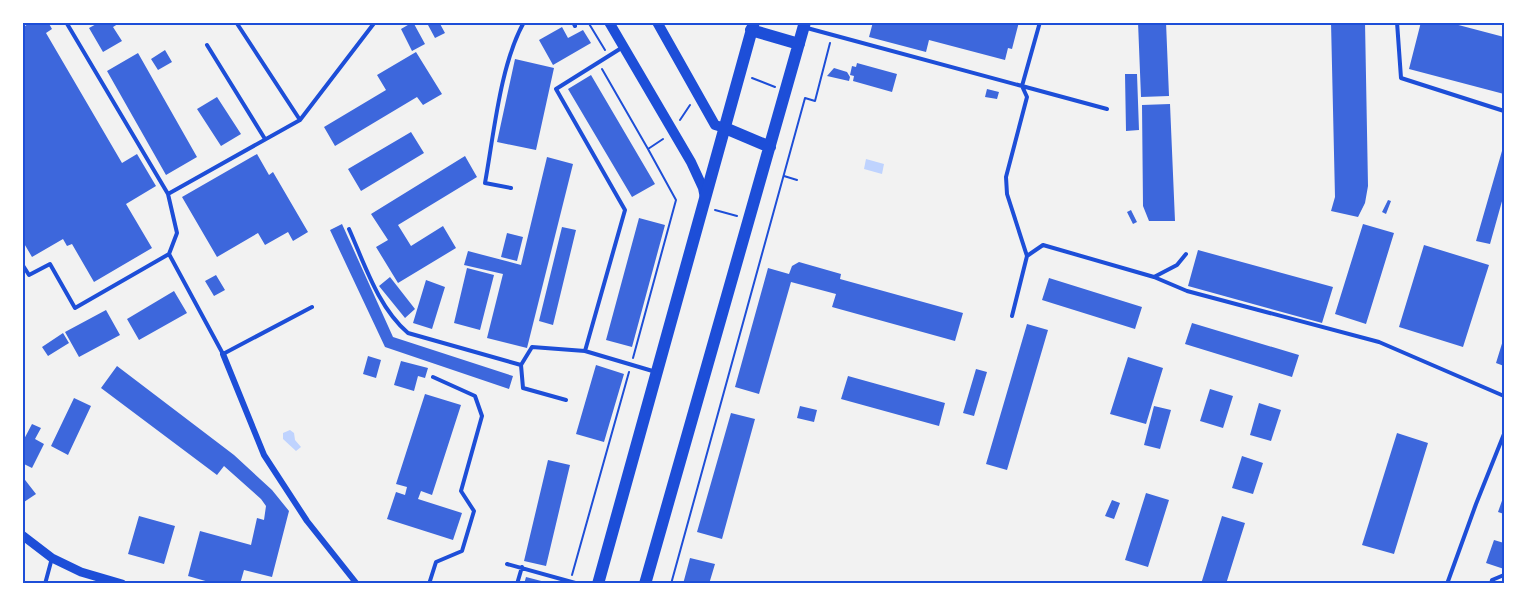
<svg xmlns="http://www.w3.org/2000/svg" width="1527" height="606" font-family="Roboto,sans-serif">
<rect width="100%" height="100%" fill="#f2f2f2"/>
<path fill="#bfd3fe" d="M866,159l18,5 -2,10 -18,-5z
M290,430l4,3 1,7 6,7 -5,4 -13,-12v-6z"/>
<path fill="#3d67dc" d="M31,22h17l4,7 -6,4 76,130 15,-9 19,32 -30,18 26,44 -58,34 -22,-38 -5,2 -4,-7 -31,18 -10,-17v-212z
M100,22h21l-8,5 9,14 -19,11 -14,-24z
M413,22l12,22 -13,7 -11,-22z
M432,22h7l6,11 -10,5 -7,-13z
M873,22h23l9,3 1,-3h113l-7,27 -4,-1 -3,12 -76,-20 -3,12 -57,-15z
M1138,22h28l3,74 -28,1z
M1331,22h34l3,164 -3,17 -7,14 -27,-6 4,-14z
M1421,22h26l57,15v57l-95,-25z
M562,27l6,11 15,-8 8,13 -38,22 -14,-25z
M165,50l7,12 -14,8 -7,-11z
M416,52l26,42 -19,11 -6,-8 -82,49 -11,-19 62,-37 -9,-15z
M138,53l59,104 -31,18 -59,-104z
M515,59l39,9 -18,82 -39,-8z
M857,63l40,11 -5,18 -39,-11 1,-5 -4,-1 2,-9 4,1z
M834,68l13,4 3,5 -1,4 -22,-5z
M1125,74h12l2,56 -13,1z
M591,75l64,109 -23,13 -64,-108z
M987,89l12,3 -2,7 -12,-2z
M217,97l24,37 -20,12 -24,-37z
M1170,104l5,117h-26l-6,-15 -1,-101z
M411,132l13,21 -63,38 -13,-22z
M1504,144v50l-14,50 -14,-3z
M257,154l12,21 4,-3 35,60 -15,9 -5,-9 -23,13 -7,-12 -41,24 -35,-60z
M465,156l12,21 -79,48 13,21 32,-20 13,22 -58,35 -22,-36 12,-7 -17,-26z
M547,157l26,7 -46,184 -40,-10 16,-64 -39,-9 4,-14 53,14z
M1388,200l3,1 -5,13 -4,-2z
M1131,210l6,12 -4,2 -6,-12z
M639,218l26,7 -33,122 -26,-7z
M342,224l51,113 120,39 -4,13 -124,-42 -55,-117z
M1363,224l31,9 -28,91 -31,-10z
M562,227l14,3 -23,95 -14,-4z
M507,233l16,4 -6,24 -16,-4z
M1424,245l65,20 -26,82 -64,-20z
M1198,250l135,37 -11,36 -134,-37z
M799,262l42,12 -1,5 123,34 -8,28 -123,-34 4,-13 -45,-12 -32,112 -24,-7 33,-119 21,6 3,-8z
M467,268l27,7 -14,55 -26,-7z
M216,275l9,15 -11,6 -9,-15z
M390,277l25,32 -10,9 -26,-32z
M1049,278l93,29 -7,22 -93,-29z
M426,280l19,7 -13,42 -19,-6z
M174,291l13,22 -48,27 -12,-21z
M106,310l14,25 -41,22 -14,-25z
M1192,323l107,32 -7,22 -107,-33z
M1027,324l21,6 -41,140 -21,-6z
M63,333l6,10 -21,13 -6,-9z
M1504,337v29l-8,-3z
M368,356l13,4 -5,18 -13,-4z
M1128,357l35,11 -17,56 -36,-10z
M401,361l27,7 -3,10 -7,-2 -4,15 -20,-6z
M596,365l28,9 -20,68 -28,-8z
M117,366l117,89 38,35 17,21 -17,66 -28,-7 -4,14h-24l-28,-8 12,-45 51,14 6,-27 7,2 2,-14 -5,-7 -37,-33 -7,9 -116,-87z
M976,369l11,3 -13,44 -11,-3z
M848,376l97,27 -6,23 -98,-27z
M1210,389l23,7 -10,32 -23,-7z
M425,394l36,11 -29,90 -11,-4 -3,8 44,14 -9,27 -66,-21 9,-27 9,3 2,-8 -11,-3z
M74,398l17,8 -23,49 -17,-9z
M1259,403l22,7 -10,31 -21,-6z
M800,406l17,4 -3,12 -17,-4z
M1154,406l17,4 -11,39 -16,-4z
M731,413l24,6 -33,120 -25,-7z
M32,424l9,4 -6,11 9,5 -12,24 -10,-5v-20z
M1397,433l31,10 -34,111 -32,-9z
M1242,456l21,7 -10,31 -21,-6z
M548,460l22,5 -24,101 -22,-5z
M22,476l14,18 -12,8 -2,-3z
M1146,493l23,7 -21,67 -23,-7z
M1504,495v19l-6,-2z
M1112,500l8,3 -6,16 -9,-3z
M139,516l36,10 -11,38 -36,-10z
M1222,516l23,7 -19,61h-25z
M1494,540l10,3v26l-18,-6z
M690,558l25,6 -6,20h-26z
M526,577l23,6v1h-25z"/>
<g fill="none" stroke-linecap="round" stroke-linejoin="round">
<path stroke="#1d4ed8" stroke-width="2" d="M588,22l17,28
M602,69l46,80
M752,78l23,9
M680,120l10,-15
M784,176l13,4
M715,210l22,6
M633,358l43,-158 -28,-51 15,-10
M572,575l57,-203
M671,584l134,-486 10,3 15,-58"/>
<path stroke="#1d4ed8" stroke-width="4" d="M66,22l102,172 9,39 -8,21
M573,22l2,4
M1397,22l4,56 103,33
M807,28l300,81
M207,45l58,94
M300,120l75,-98
M511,188l-26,-5c9,-49 15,-118 39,-161
M168,194l132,-74 -64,-98
M349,229c16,36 29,78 59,104l113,32 2,23 43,12
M1027,256l16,-11 111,32 33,14 192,51 125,54
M22,264l7,11 21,-11 25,44 94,-54 54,100 89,-47
M1154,277l23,-12 9,-11
M1012,316l15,-60 -20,-62 -1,-17 21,-80 -5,-11 18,-64
M585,351l71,21
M521,365l11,-18 53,4 40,-141 -69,-121 67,-42
M507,564l72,20
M45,584l7,-26
M429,584l7,-22 26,-11 12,-40 -13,-20 21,-75 -7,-20 -42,-19
M517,584l5,-17
M1447,584l29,-80 28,-70
M1491,584l1,-4 12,-5"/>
<path stroke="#1d4ed8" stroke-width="6" d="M223,354l41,101 43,66 50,63"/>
<path stroke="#1d4ed8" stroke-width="9" d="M22,535l30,23 29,14 41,12"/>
<path stroke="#1d4ed8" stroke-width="10" d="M609,22l82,140 12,26 2,10
M657,22l58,103 10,3"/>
<path stroke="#1d4ed8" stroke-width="12" d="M751,30l48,14
M725,128l45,19
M598,584l156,-562
M645,584l160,-562"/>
</g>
<rect width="1527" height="606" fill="none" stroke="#ffffff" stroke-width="48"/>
<rect x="24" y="24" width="1479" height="558" fill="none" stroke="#1d4ed8" stroke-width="2"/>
</svg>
